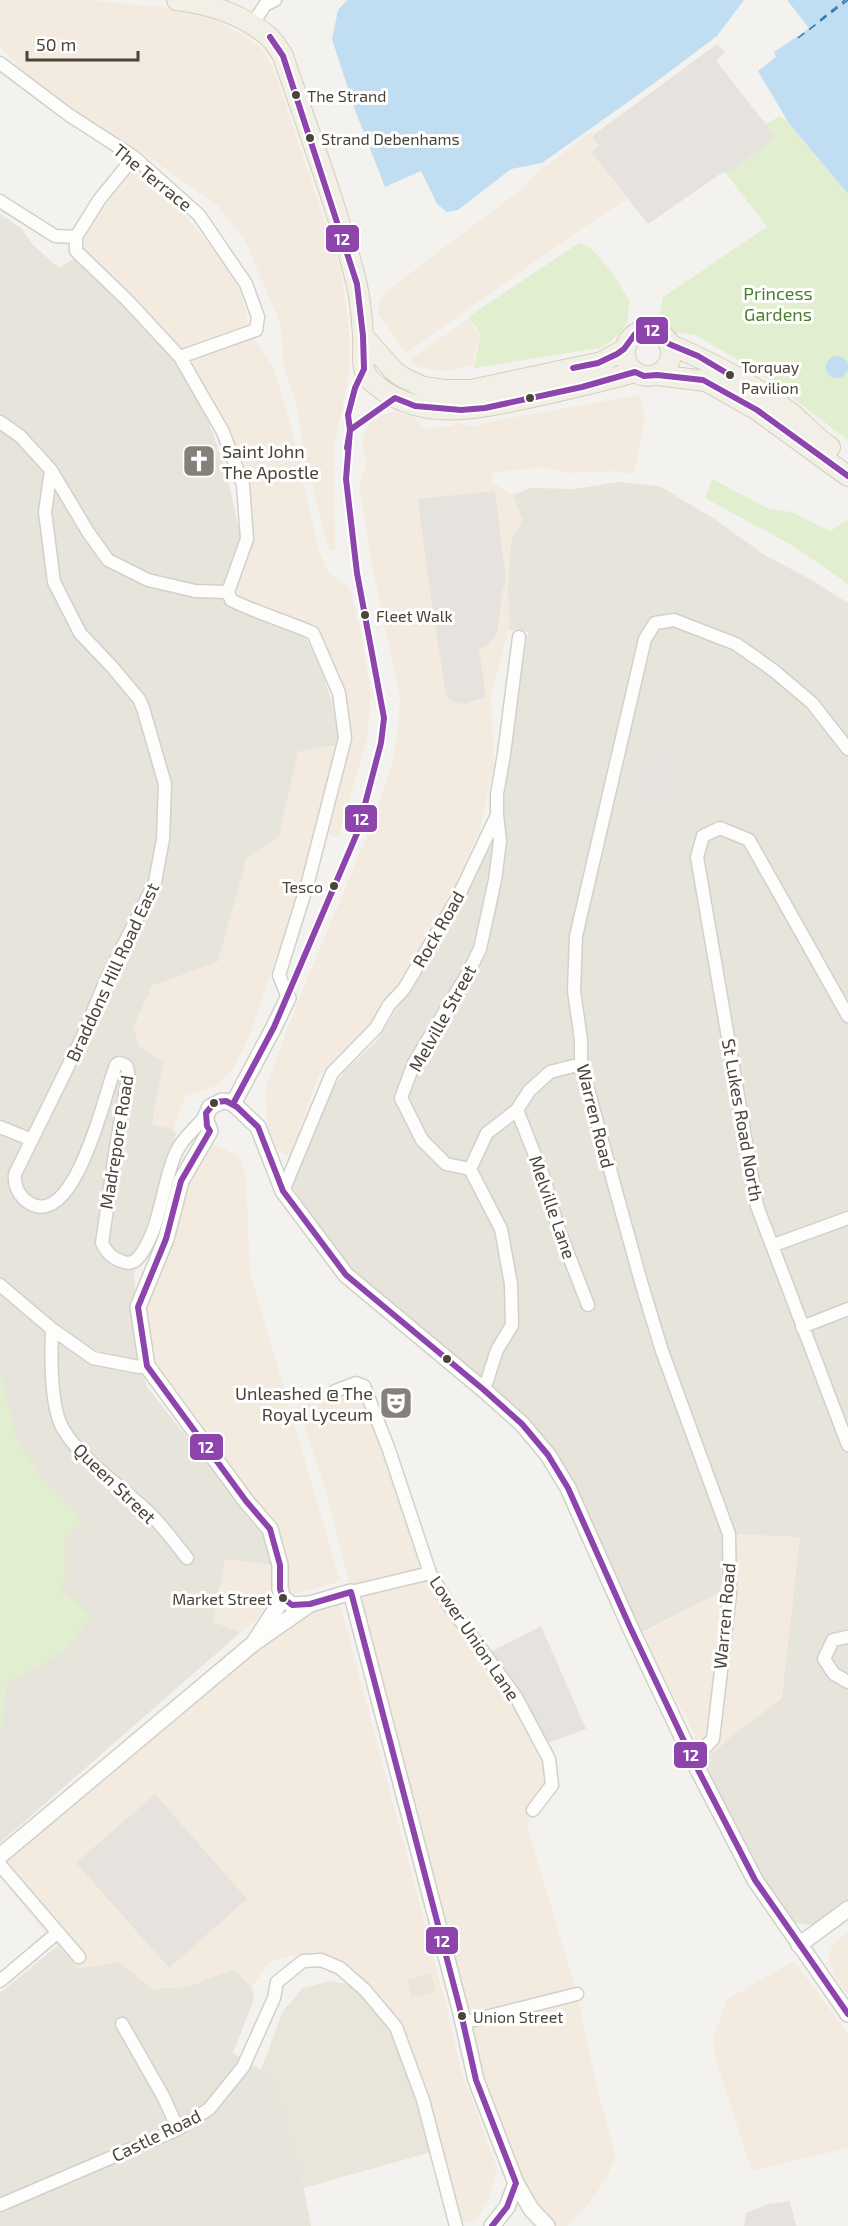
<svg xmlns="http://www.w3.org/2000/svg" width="848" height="2226" font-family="'Exo 2',sans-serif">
<rect width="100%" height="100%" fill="#f4f2ee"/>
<path fill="#e7e4dc" d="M0,214l22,15 11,16 26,23 16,-10 47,46 57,62 23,37 25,71 13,61 -17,62 3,8 52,15 27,16 18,38 10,32 6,39 -41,7 -19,85 -32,21 -29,104 -66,24 -13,60 25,16 -12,61 21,6 3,5 -37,114 -5,28 2,22 -4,27 15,62 118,149 9,29 -41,63 8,4 -241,211z
M618,482l40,4 8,4 50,30 50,36 44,23 38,24v1298l-35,24 -17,-2 -42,-59 -50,-103 31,-28 47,-35 -47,-164 -16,59 -78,40 -33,-77 -40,-83 -14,-23 -51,-55 -127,-102 -27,-25 -21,-25 -36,-57 30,-84 22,-30 33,-31 62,-100 53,-106 10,-8 6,-69 20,-126 -19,-2 -1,-41 3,-48 11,-21 -9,-25 18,-7 44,1z
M58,1945l20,23 42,-6 32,27 36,-3 46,-17 18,18 2,12 -21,54 41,25 24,80 13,68h-311v-233z"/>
<path fill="#f3ebdf" d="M0,0h90l110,11 60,35 14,24 67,200 8,59v46l-15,72 1,102h-7l-23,-92 -8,-52 -13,-37 -4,-45 -35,-82 -28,-36 -76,-53 -68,-42 -46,-34 -27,-29z
M591,132l8,14 -8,6 36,47 -43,28 -178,126 -28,-39 2,-13 7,-10 141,-107 5,-8z
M134,171l33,24 70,81 13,56 24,36 18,62 26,118 10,25 21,14 12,44 10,64 -4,45 -29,97 -13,-3 22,-94 -4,-51 -29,-64 -54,-15 -22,-12 -1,-23 11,-90 -36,-87 -28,-45 -100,-102 1,-13 21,-34z
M468,319l9,11 2,7 -7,29 -28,5 -26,-4 -9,-7z
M640,395l5,23 -11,56 -19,-3 -47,2 -27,-6 -49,6 1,10 20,12 9,25 -11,21 -3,48 1,41 -18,65 3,70 -14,64 -34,78 -28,50 -50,72 -50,48 -28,81 -15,-10 -7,-21 -3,-31 2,-12 31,-83 76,-182 18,-55 6,-34 2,-33 -28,-131 -13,-83 8,-20 -5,-16 2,-12 6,-13 12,-8 14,-2 17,5 12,12 29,-3v-4h2l19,5 12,-5z
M339,745l-43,154 -47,138 -16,31 -15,17 -33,11 -12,33 -18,-4 -3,-2 12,-61 -25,-16 -6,-19 19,-41 66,-24 29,-104 32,-22 19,-84z
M205,1140l30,14 6,5 5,21 4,92 90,309 -48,14 -8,-18 -10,-51 -32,-43 -95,-117 -9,-59z
M364,1386l66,187 86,124 33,62 3,26 -19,25 -6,15 50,169 19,89 20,74 -10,22 -16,23 -23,24h-33l-3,-17 -55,-128 -152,-597 -27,-79 38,-14z
M735,1534l65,3 -18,161 -47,35 -31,28 -16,-40 -41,-71 -6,-16 78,-41z
M225,1559l49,6 -3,24 -11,28 -19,15 -28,-10z
M340,1603l105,397 16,71 36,97 -7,28 -15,26h-15l-41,-150 -15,-43 -26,-37 -21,-18 -27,-19 -18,-3 -20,3 -23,7 -17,25 -18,-18 -46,18 -36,2 -32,-27 -42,6 -41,-45 -37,-46v-9l257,-218 53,-38z
M848,1932v63l-13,-18 -7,-20 5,-13z
M794,1961l54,73v114l-96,23 -36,-110 -3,-23 14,-39z"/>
<path fill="#eae5da" d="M431,1973l5,19 -24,6 -5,-18z
M332,1981l20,4 16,14 22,30 15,39 26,84 -127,36 -6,-30 -24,-80 -13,-8 22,-59 20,-23z"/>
<path fill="#e1eecf" d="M780,116l8,6 60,72v246l-91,-69 -62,-36 -16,-2 -13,4 -9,-6 6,-34 104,-70 -43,-56 52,-34 -10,-13z
M579,243l12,5 23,27 15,25 -1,22 -8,11 -16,14 -130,21 6,-32 -2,-7 -10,-12z
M712,479l57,30 22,3 39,19 18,-11v64l-53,-37 -90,-49z
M2,1377l16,65 26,38 39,41 -18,17v42l-4,10 30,26 -25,34 -59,34 -7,52v-358z"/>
<path fill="#e6e3df" d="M717,44l8,8 -9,9 60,76 -46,34 -7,1 -75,52 -57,-72 8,-6 -7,-10z
M495,491l11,90 -4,11 -5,42 -11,12 -7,3 7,48 -22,7 -11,-2 -7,-7 -15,-96 -13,-100z
M646,744l38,10 -11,50 -37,-8z
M541,1626l45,103 -38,14 -18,-33 -41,-57z
M155,1794l92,105 -78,69 -93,-105z
M790,2201l6,25h-52l2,-13 22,-9z"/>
<path fill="#c0ddf1" d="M347,0h397l-27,36 -68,51 -107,76 -31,6 -53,41 -11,2 -10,-8 -16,-33 -36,16 -30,-77 -23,-71 6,-29z
M787,0h61v194l-60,-72 -30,-51 18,-14 -2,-5c12,-9 24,-15 35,-24z
M826 367a11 11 0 1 1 22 0a11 11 0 1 1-22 0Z"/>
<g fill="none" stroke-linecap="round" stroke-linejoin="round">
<path stroke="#2e7ab2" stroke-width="1.5" stroke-dasharray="8 6" stroke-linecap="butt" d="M820,20l25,-20
M798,38l50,-38"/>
<defs>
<path id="minor" d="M252,25l13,-20 10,-5
M0,63l69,52 65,42 65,58 47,69 12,33 -2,13 -76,27
M134,157l-35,43 -23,37v14l50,48 54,58 43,75 20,53 4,54 -19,53
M0,201l55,35 21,1
M0,422l20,14 31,34 -6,42 9,70 26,51 33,35 26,31 4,9 22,76 -2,55 -8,43 -49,98 -24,58 -67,136c-1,10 2,18 9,25 49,43 81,-108 92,-134l3,-2c10,2 9,6 9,15l-12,69 -14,96c4,9 10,15 19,18 6,3 13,2 17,-3 21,-24 24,-71 36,-101 6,-16 20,-28 31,-40
M51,470l37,62 20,28 40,20 47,11 33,1
M228,592l3,8c26,13 55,21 82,33l26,60 6,45 -37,144 -29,93 9,23
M848,1016l-99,-176 -29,-12 -17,8 -6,21 60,349 91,239
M517,1110l27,68 14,50 30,77
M0,1127l32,13
M470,1169l17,-36 30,-23 12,-19 21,-19 31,-8
M283,1191l49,-118 44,-45 13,-23 15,-16 54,-92 39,-82v-21l7,-40 15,-117
M774,1245l74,-27
M0,1285l52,44 41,29 46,9 8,-1
M802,1327l46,-18
M52,1329c-1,26 -2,78 11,100 17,29 57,57 82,80 16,14 29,33 42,49
M484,1390l13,-40 15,-25 -1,-41 -10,-55 -31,-60 -24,-5 -24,-24 -21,-42 13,-35 54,-90 12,-24 15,-69 5,-39 -3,-26
M335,1391l21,-8 8,3 25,64 41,123 19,32 67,92 33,62 3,26 -19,25
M351,1592l79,-19
M848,1637l-15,3 -9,19 10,15 14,8
M693,1760l20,-21 17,-145 -1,-60 -67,-183 -21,-69 -60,-218v-24l-7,-49 2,-55 69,-297 10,-16 19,-3 62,24 37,26 39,33 36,46
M0,1865l79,92
M0,1981l57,-48
M462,2023l115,-29
M122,2024l41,72 15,33
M0,2205l178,-76 31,-20 34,-42 31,-69 3,-16 26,-21 18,-1 19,8 25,22 31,37 27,73 33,126"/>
<path id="tertiary" d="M233,1104l41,-77 14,-29
M310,1604l-18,1 -9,-7 -3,-9v-24l-10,-36 -24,-28 -99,-135 -9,-59 28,-68 15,-58 29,-50 -5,-13 5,-11 12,-6 9,1 6,5 21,20 25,64 63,84 138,115 38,34 26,31 20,33 62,139 63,133 62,120 93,134
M255,1641l28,-43
M0,1856l254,-213 56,-39 41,-12 109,417 16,71 40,103 -9,24 -15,19
M799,1945l49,-36
M516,2183l15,26 16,17"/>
<path id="primary" d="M177,0c33,4 66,14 92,37 6,5 10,13 14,19 25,74 54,150 73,225 4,17 6,37 7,54 1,12 -2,26 2,37 3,8 12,14 19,19 46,31 99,16 149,6 35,-8 68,-15 102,-25
M625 353a23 23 0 1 1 46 0a23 23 0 1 1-46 0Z
M363,336l31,35 8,6 21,10 22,3h26l131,-28 23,-13
M669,344c42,18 86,41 122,69 13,11 24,24 39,34
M657,375l49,6 51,29 91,66"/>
</defs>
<use href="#minor" stroke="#d2d0cb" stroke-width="15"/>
<use href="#tertiary" stroke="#d2d0cb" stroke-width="18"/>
<use href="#primary" stroke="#d6cebb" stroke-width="22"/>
<use href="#minor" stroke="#fdfdfc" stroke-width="12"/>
<use href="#tertiary" stroke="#fdfdfc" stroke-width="15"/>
<use href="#primary" stroke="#f2efe6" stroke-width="20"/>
<defs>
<path id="bus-1" d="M270,37l13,19 74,228 6,52 1,33 -9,19 -7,27 2,15 -3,18
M573,368l25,-5 19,-9 7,-5 11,-15 10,-4 11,1 13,13 29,12 32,19
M233,1104l41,-77 84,-196 23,-88 3,-25 -27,-145 -11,-94 4,-49 45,-32 20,8 46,4 24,-2 97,-21 53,-15 9,4 13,-1 46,5 54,30 91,66
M492,2226l15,-19 9,-24 -40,-103 -16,-71 -109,-417 -41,12 -18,1 -9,-7 -3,-9v-24l-10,-36 -24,-28 -99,-135 -9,-59 28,-68 15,-58 29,-50 -3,-5 -1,-13 9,-11 11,-1 11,6 21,20 25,64 63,84 138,115 38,34 26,31 20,33 62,139 63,133 62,120 93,134"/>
</defs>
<use href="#bus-1" stroke="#fff" stroke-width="10"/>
<use href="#bus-1" stroke="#8e44ad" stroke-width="6"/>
</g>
<defs>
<symbol id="church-square" viewBox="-11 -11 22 22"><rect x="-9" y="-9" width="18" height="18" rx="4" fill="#868178" stroke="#fff"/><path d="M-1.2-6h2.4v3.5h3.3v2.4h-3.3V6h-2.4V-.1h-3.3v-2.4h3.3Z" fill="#fff"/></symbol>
<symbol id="theatre-square" viewBox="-11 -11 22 22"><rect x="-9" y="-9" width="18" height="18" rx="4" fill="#868178" stroke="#fff"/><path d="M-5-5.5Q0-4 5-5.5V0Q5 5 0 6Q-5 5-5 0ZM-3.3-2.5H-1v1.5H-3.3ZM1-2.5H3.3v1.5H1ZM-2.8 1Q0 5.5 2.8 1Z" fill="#fff"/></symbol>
</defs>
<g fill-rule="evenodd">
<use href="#church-square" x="180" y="442" width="38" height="38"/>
<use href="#theatre-square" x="377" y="1384" width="38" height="38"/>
</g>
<g fill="#4b4439" stroke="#fff" stroke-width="2">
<circle cx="296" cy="95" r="5"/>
<circle cx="310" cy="138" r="5"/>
<circle cx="730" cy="375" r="5"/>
<circle cx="530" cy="398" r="5"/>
<circle cx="365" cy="615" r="5"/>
<circle cx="334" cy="886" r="5"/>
<circle cx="214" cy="1103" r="5"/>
<circle cx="447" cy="1359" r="5"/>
<circle cx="283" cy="1598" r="5"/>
<circle cx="462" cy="2016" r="5"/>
</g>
<g text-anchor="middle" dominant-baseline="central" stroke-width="6" stroke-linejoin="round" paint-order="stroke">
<g font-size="16" fill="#4b4439" stroke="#fff" text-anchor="start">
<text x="307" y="95">The Strand</text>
<text x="321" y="138">Strand Debenhams</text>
<text x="741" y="366">Torquay<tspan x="741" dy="21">Pavilion</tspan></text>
<text x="376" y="615">Fleet Walk</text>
<text x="323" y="886" text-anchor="end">Tesco</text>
<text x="272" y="1598" text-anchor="end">Market Street</text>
<text x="473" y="2016">Union Street</text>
</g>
<g font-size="18" fill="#4b4439" stroke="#fff">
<text transform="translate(153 177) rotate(39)">The Terrace</text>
<text transform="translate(438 929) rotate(-60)">Rock Road</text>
<text transform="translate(112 972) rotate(-65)">Braddons Hill Road East</text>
<text transform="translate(442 1018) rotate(-61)">Melville Street</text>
<text transform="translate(596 1116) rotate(76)">Warren Road</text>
<text transform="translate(743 1120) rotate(80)">St Lukes Road North</text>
<text transform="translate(116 1142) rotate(-81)">Madrepore Road</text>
<text transform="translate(553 1207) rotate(71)">Melville Lane</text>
<text transform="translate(115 1483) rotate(44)">Queen Street</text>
<text transform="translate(724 1616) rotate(-85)">Warren Road</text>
<text transform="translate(475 1638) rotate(56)">Lower Union Lane</text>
<text transform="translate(156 2135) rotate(-26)">Castle Road</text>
</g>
<g font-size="18" fill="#4a7f2a" stroke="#fff">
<text x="778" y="293">Princess<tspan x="778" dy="21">Gardens</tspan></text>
</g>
<g font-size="18" fill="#4b4439" stroke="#fff" text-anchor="start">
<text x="222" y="451">Saint John<tspan x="222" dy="21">The Apostle</tspan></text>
<text x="373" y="1393" text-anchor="end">Unleashed @ The<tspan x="373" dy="21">Royal Lyceum</tspan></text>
</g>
</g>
<g stroke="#fff" stroke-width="2">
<rect x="325" y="224" width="35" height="29" rx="6" fill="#8e44ad"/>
<rect x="635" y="316" width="34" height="29" rx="6" fill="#8e44ad"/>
<rect x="344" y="804" width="34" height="29" rx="6" fill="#8e44ad"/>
<rect x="189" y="1433" width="35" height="28" rx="6" fill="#8e44ad"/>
<rect x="673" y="1741" width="35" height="28" rx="6" fill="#8e44ad"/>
<rect x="425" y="1926" width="34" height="29" rx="6" fill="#8e44ad"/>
</g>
<g font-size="16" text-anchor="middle" font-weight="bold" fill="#fff">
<text x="342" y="245">12</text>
<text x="652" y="336">12</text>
<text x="361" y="825">12</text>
<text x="206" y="1453">12</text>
<text x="691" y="1761">12</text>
<text x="442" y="1947">12</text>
</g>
<path d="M27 51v9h111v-9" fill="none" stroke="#4b4439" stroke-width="3"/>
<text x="36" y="51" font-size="18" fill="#4b4439" stroke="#ffffff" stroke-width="4.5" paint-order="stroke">50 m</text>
</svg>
